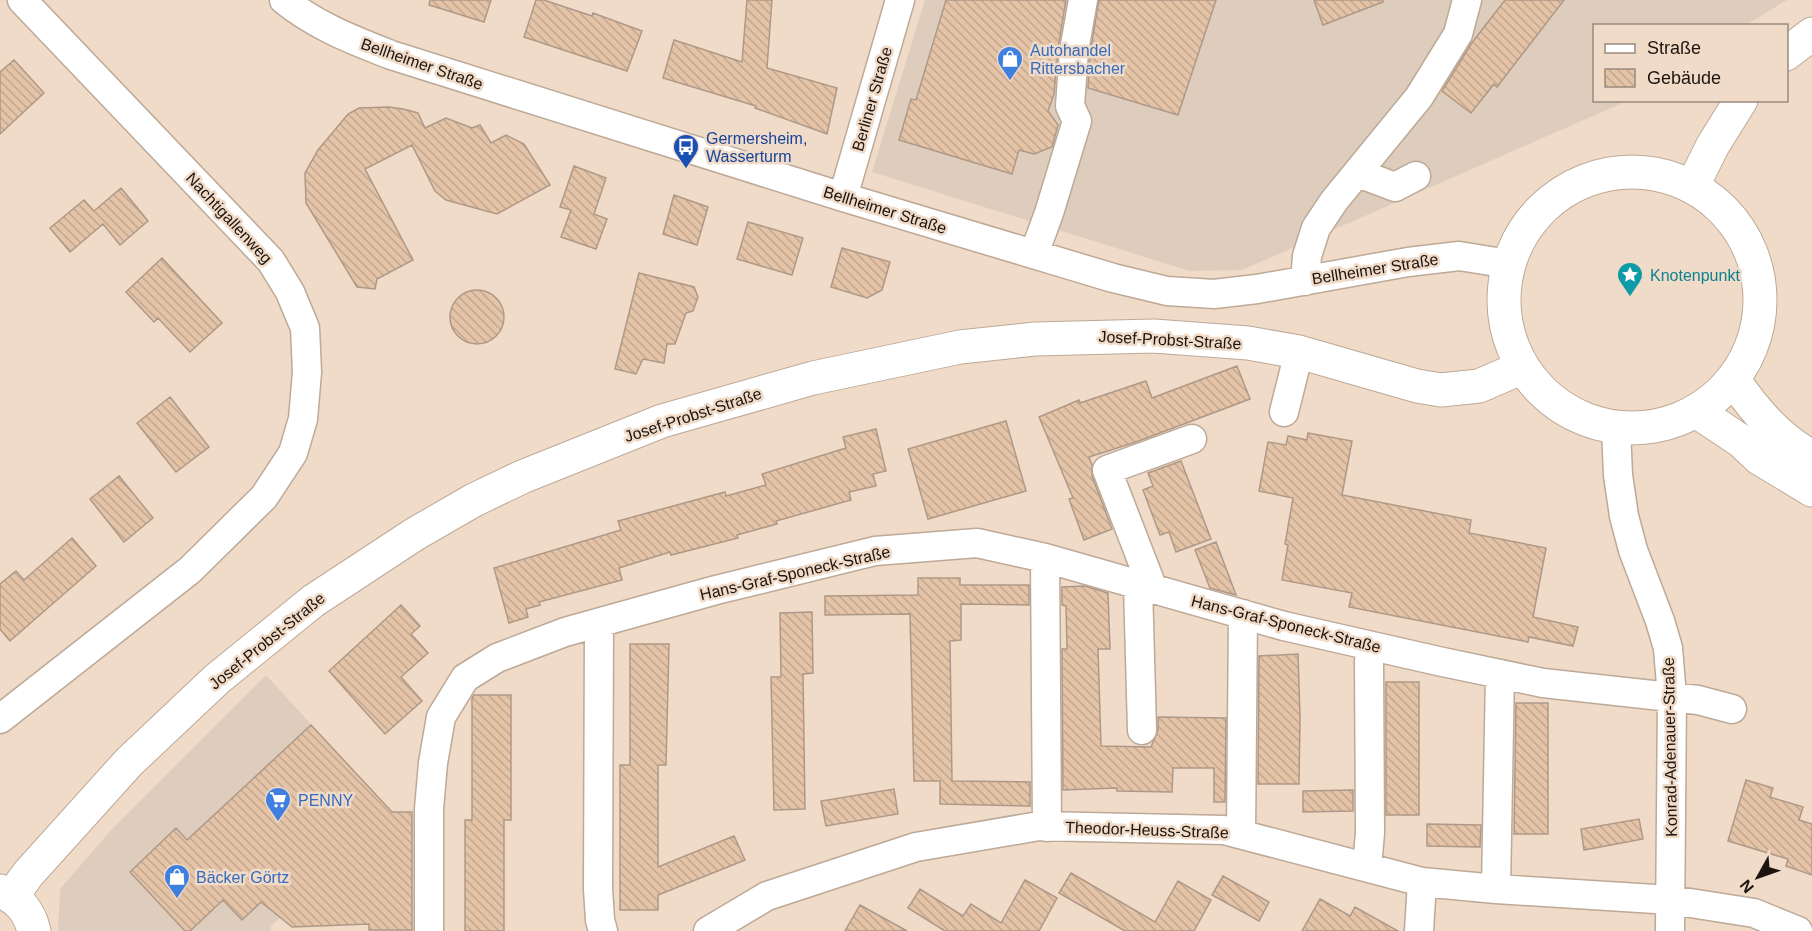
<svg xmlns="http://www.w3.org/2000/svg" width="1812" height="931" font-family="Arial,sans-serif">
<defs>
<pattern id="building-back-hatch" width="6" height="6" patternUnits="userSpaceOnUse" patternTransform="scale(1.5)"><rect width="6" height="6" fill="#e4c3a7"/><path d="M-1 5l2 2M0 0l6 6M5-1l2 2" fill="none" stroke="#c3a78f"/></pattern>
</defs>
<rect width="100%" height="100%" fill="#f0dac8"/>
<path fill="#decdbc" d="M925,0h862l-41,25 -152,1v74l32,1 -6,3 -378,166 -52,1 -318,-99z
M266,675l125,137 -120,114 -1,5h-212l2,-42 53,-61z"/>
<path fill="url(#building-back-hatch)" stroke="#ae9988" stroke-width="1.5" d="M430,0h61l-7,22 -55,-17z
M536,0h8l48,16 1,-3 49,18 -15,40 -103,-34z
M747,0h25l-5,68 70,20 -10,46 -72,-26 1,-2 -93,-28 11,-38 68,22z
M946,0h120l-8,48 -4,46 -6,17 10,14 -6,22 -18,7 -15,-4 -7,24 -113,-34 12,-41 5,1z
M1099,0h117l-38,115 -90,-27 2,-35z
M1314,0h69v2l-60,23z
M1505,0h59l-67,87 -3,-3 -23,29 -29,-22 29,-47z
M14,60l30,33 -44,41v-62z
M389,107l14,2 15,4 7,15 21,-10 26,10 8,-3 11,18 15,-8 18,9 26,41 -53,29 -51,-14 -11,-9 -23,-46 -47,24 48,91 -36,19 -2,10 -18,-2 -51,-84 -1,-30 13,-23 30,-36 11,-6z
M574,166l32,12 -12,36 13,5 -11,30 -35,-12 10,-27 -11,-3z
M121,188l27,33 -28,24 -17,-21 -33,28 -20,-24 34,-28 10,11z
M674,195l34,12 -11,38 -34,-11z
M748,222l55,16 -11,37 -55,-16z
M842,248l48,14 -8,28 -15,8 -36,-11z
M162,258l60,65 -32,29 -32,-34 -4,4 -28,-30z
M639,273l55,14 4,10 -5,14 -7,2 -11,31h-8l-3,19 -21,-4 -7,15 -21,-5z
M450 317a27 27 0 1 1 54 0a27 27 0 1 1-54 0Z
M1237,366l13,33 -114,43 -47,15 3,8v11l20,53 -28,11 -15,-41 4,-1 -34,-81 40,-17 1,3 66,-22 6,17z
M170,397l39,50 -33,25 -39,-49z
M1006,421l20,70 -98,28 -20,-70z
M876,429l10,42 -13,3 3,12 -27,6 2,8 -75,21 1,3 -40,11 1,3 -67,17 -1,-3 -51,16 3,12 -83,22 1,3 -14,4 2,8 -19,6 -15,-55 127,-38 -3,-9 107,-29 1,4 40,-11 -4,-11 84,-26 -3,-11z
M1308,433l44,8 -10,54 129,25 -2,13 77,15 -13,69 45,10 -5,19 -44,-9 -1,5 -179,-35 3,-14 -70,-13 6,-35 -3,-1 8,-46 -34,-7 9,-49 18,3 2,-9 19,4z
M1181,461l30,78 -35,13 -7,-20 -9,3 -17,-45 10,-4 -5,-13z
M119,476l34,42 -29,24 -34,-43z
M72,538l24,28 -86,75 -10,-12v-45l16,-13 8,9z
M1216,542l20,53 -26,-7 -15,-38z
M918,578h42v7h69v20l-68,-1v36l-11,1 2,140 78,1v24l-90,-2v-23h-26l-4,-167 -85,1v-19l93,-1z
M1085,586l23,7 2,56h-12l3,97 50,1 7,-17v-13l68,1 -1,84h-11v-34h-41l-1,24 -55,-1v-3l-54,2 -1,-141h5l-1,-43 -4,-1v-18z
M401,605l19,21 -9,8 17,19 -27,24 21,24 -37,33 -56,-63z
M812,612l1,61 -10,1 2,135 -31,1 -3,-133h10l-1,-64z
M630,644h39l-3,121h-8v102l76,-31 11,24 -87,35v15h-38v-145h10z
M1298,654l2,63 -1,67h-41l1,-128z
M1386,682h33v133h-33z
M474,695h37v125h-7v111h-39v-111h7v-122z
M1516,703h32v131h-34z
M311,725l81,87h20v118h-43v-6l-77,3 -31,-25 -19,18 -19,-20 -33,31h-5l-55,-59 46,-44 11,12z
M1746,780l27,8 -3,9 33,10 -4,13 13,4v51l-26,-9 2,-7 -60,-18z
M894,789l4,25 -72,12 -5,-25z
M1353,790v21l-50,1v-21z
M1639,819l4,20 -59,11 -3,-21z
M1427,824l54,1 -1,22 -53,-1z
M1071,873l84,49 23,-41 33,19 -17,31h-69l-66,-38z
M1223,876l46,26 -10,19 -47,-26z
M1025,880l32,18 -18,33h-94l-37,-23 12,-19 43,27 8,-12 30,19z
M1320,899l30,17 5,-9 43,24h-96z
M860,905l47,26h-62z"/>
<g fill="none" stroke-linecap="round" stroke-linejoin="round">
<defs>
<path id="minor" d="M284,0c32,26 69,40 107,55l452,142 270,81 54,13 47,3 43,-5 151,-27 51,-6 50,8
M1358,173l37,14 21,-11
M843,197l57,-197
M1034,254l15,-41 28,-92 -7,-15 4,-55 9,-51
M1305,281l2,-25 9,-28 18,-27 85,-104 39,-63 9,-34
M1284,412l15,-60
M1616,428l2,47 6,41 9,34 27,71 8,27 4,49 -2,234
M1045,558l2,269
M1138,585l4,145
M1153,589l-46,-119 85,-31
M599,623l-1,266 2,31 3,11
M0,719l190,-149 74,-73 29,-44 10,-34 4,-47 -2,-44 -15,-36 -19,-31 -249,-261
M1241,834l2,-220
M1367,867l3,-34 -1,-172 2,-15
M1496,889l4,-215
M429,931v-122l4,-46 8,-46 24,-39 32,-20 68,-26 151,-42 159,-39 102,-8 68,15 239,68 154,35 105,22 155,17 34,9
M708,931l59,-35 149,-49 123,-21 185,4 198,52 74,7 175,11 83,13 44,18
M1419,931l3,-49"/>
<path id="major" d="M1786,54l26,-20
M1504 300a128 128 0 1 1 256 0a128 128 0 1 1-256 0Z
M1692,187l21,-42 28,-45
M1733,379c22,32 45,59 79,78
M1696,411l45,30 18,17 53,32
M0,891c19,8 29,20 34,40
M12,896l16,-22 101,-112 88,-83 96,-78 102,-67 59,-34 48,-23 140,-56 151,-43 147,-31 75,-8 119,-3 94,7 51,9 118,34 24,4 38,-4 44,-19"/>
</defs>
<use href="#minor" stroke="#bda997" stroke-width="31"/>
<use href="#major" stroke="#bda997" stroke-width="35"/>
<use href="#minor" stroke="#fff" stroke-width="28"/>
<use href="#major" stroke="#fff" stroke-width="33"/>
</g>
<defs>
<symbol id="shop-pin" viewBox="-11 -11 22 30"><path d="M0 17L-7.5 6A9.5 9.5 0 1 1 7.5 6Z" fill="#3f7fe0" stroke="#f0dac8"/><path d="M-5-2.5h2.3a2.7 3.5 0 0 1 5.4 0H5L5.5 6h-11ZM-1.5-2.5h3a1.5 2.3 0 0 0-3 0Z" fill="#fff"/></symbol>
<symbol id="bus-pin" viewBox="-11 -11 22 30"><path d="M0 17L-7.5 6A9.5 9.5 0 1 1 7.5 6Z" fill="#1a4fb4" stroke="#f0dac8"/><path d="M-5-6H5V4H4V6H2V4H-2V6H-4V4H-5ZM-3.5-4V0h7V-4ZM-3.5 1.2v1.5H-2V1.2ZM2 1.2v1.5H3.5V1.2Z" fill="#fff"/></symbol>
<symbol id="sight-pin" viewBox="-11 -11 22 30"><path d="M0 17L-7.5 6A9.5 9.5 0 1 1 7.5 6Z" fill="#0f9aa8" stroke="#f0dac8"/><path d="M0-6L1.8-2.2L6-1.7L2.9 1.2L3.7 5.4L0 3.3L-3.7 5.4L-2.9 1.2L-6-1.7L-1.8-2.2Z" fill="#fff"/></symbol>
<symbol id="supermarket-pin" viewBox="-11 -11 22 30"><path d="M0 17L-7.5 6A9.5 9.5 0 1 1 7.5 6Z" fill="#3f7fe0" stroke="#f0dac8"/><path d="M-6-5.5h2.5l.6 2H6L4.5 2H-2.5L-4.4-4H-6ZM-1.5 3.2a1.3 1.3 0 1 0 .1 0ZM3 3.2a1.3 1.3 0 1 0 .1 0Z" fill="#fff"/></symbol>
</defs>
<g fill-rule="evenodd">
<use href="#shop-pin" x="995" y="44" width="30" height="40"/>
<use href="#bus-pin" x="671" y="132" width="30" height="40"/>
<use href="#sight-pin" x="1615" y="260" width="30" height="40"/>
<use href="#supermarket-pin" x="263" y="785" width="30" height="40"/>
<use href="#shop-pin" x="162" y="862" width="30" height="40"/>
</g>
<g text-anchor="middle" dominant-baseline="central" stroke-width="5" stroke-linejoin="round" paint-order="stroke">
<g font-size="16" fill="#366cbe" stroke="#f0dac8" text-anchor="start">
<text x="1030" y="50">Autohandel<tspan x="1030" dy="18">Rittersbacher</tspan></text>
<text x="298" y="800">PENNY</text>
<text x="196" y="877">Bäcker Görtz</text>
</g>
<g font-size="16" fill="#1c140e" stroke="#f0dac8">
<text transform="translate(422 64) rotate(19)">Bellheimer Straße</text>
<text transform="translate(872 99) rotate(-74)">Berliner Straße</text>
<text transform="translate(885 210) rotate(17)">Bellheimer Straße</text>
<text transform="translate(229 218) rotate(47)">Nachtigallenweg</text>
<text transform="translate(1375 269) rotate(-9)">Bellheimer Straße</text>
<text transform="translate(1170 340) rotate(3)">Josef-Probst-Straße</text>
<text transform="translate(693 415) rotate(-18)">Josef-Probst-Straße</text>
<text transform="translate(795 573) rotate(-13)">Hans-Graf-Sponeck-Straße</text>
<text transform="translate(1286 624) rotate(14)">Hans-Graf-Sponeck-Straße</text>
<text transform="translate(267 641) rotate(-39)">Josef-Probst-Straße</text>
<text transform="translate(1670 747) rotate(-91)">Konrad-Adenauer-Straße</text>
<text transform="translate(1147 830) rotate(2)">Theodor-Heuss-Straße</text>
</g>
<g font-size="16" fill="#164399" stroke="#f0dac8" text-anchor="start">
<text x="706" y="138">Germersheim,<tspan x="706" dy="18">Wasserturm</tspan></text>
</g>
<g font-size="16" fill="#0d838f" stroke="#f0dac8" text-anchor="start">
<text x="1650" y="275">Knotenpunkt</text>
</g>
</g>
<rect x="1593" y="24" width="195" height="78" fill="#f0dac8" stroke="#9b8b7e" stroke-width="1.5"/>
<rect x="1605" y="44" width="30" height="9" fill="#ffffff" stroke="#9b8b7e" stroke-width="1.5"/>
<text x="1647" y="54" font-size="18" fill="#1c140e">Straße</text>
<rect x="1605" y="69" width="30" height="18" fill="url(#building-back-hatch)" stroke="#9b8b7e" stroke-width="1.5"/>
<text x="1647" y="84" font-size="18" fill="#1c140e">Gebäude</text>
<g transform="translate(1758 877) rotate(230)" stroke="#f0dac8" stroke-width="4.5" paint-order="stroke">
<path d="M0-4.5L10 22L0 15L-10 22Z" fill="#1c140e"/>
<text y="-9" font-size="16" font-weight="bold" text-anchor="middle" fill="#1c140e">N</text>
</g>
</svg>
